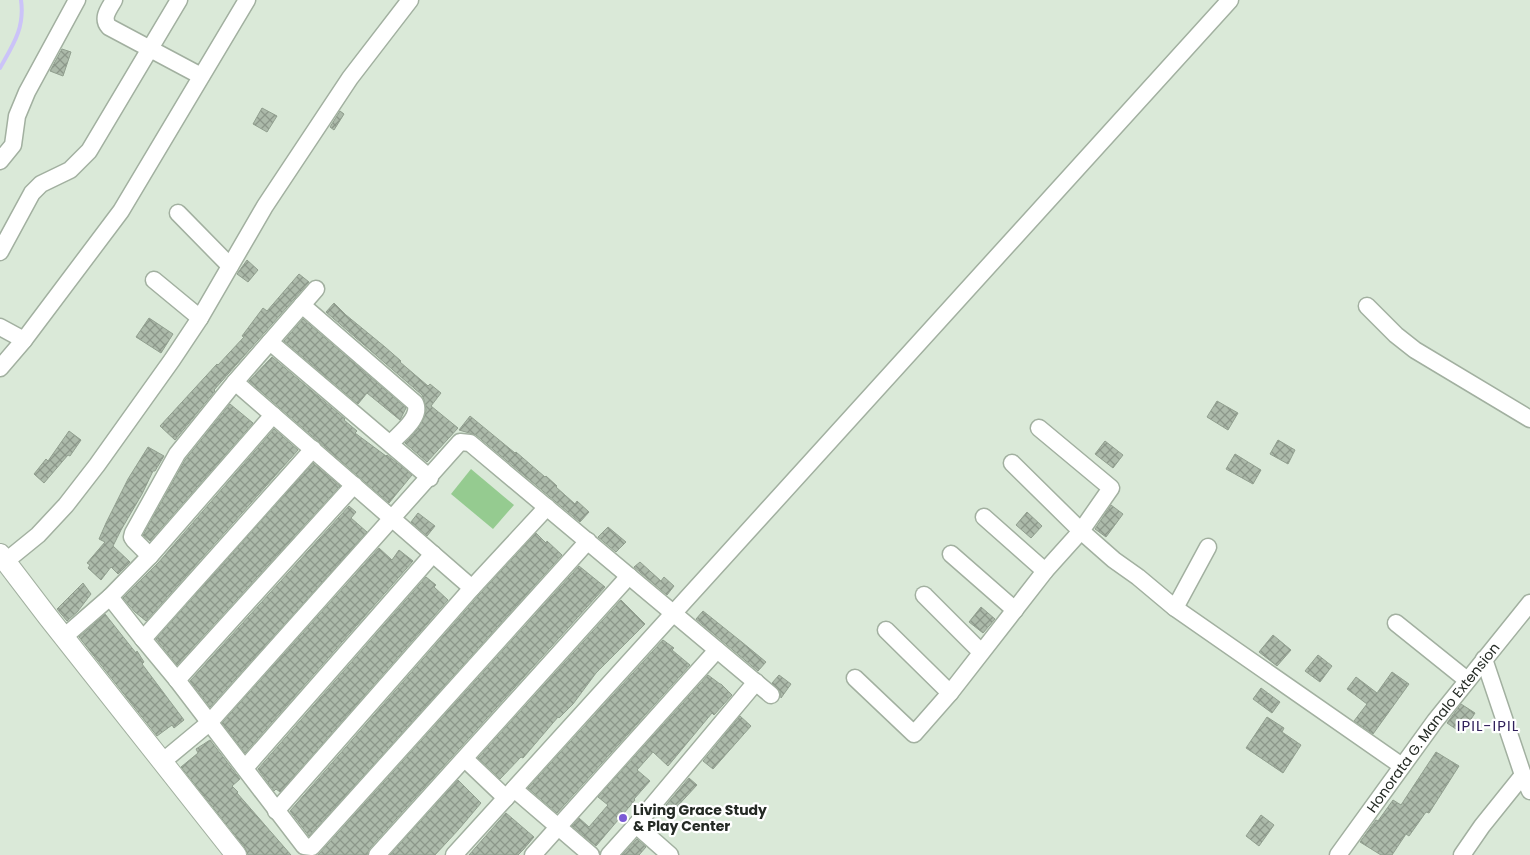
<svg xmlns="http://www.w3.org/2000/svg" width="1530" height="855" font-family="Poppins,sans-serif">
<defs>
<pattern id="building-cross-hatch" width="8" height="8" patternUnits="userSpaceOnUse" patternTransform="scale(1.25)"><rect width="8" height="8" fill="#acbaaa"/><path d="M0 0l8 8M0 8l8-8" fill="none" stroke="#8c978a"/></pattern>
</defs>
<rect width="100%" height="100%" fill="#dae9d8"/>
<path fill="#95cb90" d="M471,469l43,36 -21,24 -42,-35z"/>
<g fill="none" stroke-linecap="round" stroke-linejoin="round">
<path stroke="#cbc3f8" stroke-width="4" d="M0,68c13,-23 25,-40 21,-68"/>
</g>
<path fill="url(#building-cross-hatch)" stroke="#919f8f" d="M62,49l9,3 -8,24 -13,-5z
M262,108l15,8 -10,16 -14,-8z
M340,111l4,3 -10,16 -4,-3z
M247,260l11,10 -10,12 -11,-8z
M299,274l10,8 -95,108 1,1 -40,49 -15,-14 57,-62 1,1 12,-13 14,-15 -2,-1 21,-28 4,3z
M334,303l12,12 39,32 16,14 -1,1 28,24 2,-2 11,9 -10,13 27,22 -31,34 -22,-19 12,-13 7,-12 2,-8 -2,-10 -2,-5 -96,-83z
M149,318l24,16 -12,19 -25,-16z
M303,319l103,89 -6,12 -33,-27 -9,11 -74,-63z
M272,357l73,62 -1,1 13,11 -2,2 31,23 1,-1 25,20 -23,28 -140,-122z
M1217,401l21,12 -10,17 -21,-13z
M230,404l23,19 -103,118 -7,-6 42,-75z
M470,416l45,37 1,-1 29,25 1,-1 11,10 -1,1 19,17 2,-3 12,11 -9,10 -104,-87 -17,-5z
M274,429l24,21 -152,171 -11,-9 -12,-14 35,-35z
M69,431l12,9 -11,16 -2,-1 -24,28 -10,-9 12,-15 2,2z
M1278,440l17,10 -7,14 -18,-10z
M1105,441l18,14 -10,13 -18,-14z
M148,447l16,9 -9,15h-2l-11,23 -21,36 -8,16 17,16 -12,12 -7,-7 -10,13 -13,-12 2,-3 -3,-2 18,-21 -6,-3 7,-16 22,-44z
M1235,454l26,16 -8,14 -27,-15z
M313,463l27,23 -163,179 -21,-26z
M1111,505l12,9 -17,23 -11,-8z
M349,506l7,6 -5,6 16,14 -157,175 -20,-26z
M1027,512l15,14 -11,12 -15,-13z
M418,513l17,13 -8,10 -16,-14z
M608,527l18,15 -10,10 -18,-15z
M536,533l10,10 1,-2 15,14 -253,281 -19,-25 189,-216z
M379,548l13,12 7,-10 14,11 -168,192 -23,-30z
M640,562l21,19 3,-4 10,9 -7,9 -33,-28z
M579,566l26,21 -235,261 -3,7h-49z
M426,577l10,8 -2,2 14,13 -168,192 -4,-3 -2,2 -16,-22z
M83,583l8,11 -13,17 -11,10 -10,-12z
M621,600l24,24 -49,49 -23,31 -14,14 -1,-1 -35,41 -2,-1 -21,22 -22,-21z
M981,607l14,12 -12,14 -14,-11z
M703,611l40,32 23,19 -8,9 -62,-52z
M105,614l31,39 1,-2 7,11 -2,2 42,56 -10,8 -2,-3 -15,11 -78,-99z
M1273,635l18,15 -14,16 -18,-14z
M663,640l11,8 -2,2 18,15 -133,148 -29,-25z
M1318,655l14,11 -12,16 -15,-11z
M1392,672l17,12 -36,50 -19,-13 13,-17 -20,-15 9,-12 21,16z
M708,675l12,9h1l11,11 -18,20 -2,-2 -44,53 -15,-14 -16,18 13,11 -16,18 1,1 -39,46 -24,-20 7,-8 10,9 19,-22 -10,-8z
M779,675l12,9 -10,14 -1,-7 -8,-8z
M1261,688l19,14 -8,11 -19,-14z
M1461,704l14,9 -13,20 -15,-10z
M740,716l11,10 -38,43 -10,-8z
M1267,717l17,11 -2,4 19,13 -18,28 -37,-25z
M210,740l30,39 -8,7 6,6 -1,1 54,62h-43l-3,-7 -64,-81 17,-14 -2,-4z
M1436,752l23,14 -30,47 -3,-1 -17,24 -3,-2 -14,21h-11l-21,-13 16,-22 2,1 15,-21 8,5z
M689,778l8,7 -24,26 -7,-6z
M458,780l23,23 -22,26 -24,26h-45z
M506,813l28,24 -11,13 -5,5h-49z
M1261,815l13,10 -15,21 -13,-10z
M637,839l9,8 -7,8h-17z"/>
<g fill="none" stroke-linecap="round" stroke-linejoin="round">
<defs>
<g id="minor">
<path d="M114,0c-5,9 -13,18 -5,27l92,49"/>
<path d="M0,161l13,-16 4,-29 10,-24 50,-92"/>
<path d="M178,213l52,53"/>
<path d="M0,252l32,-59 9,-9 29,-14 19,-19 90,-151"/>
<path d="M154,280l46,38"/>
<path d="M302,305l113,98c7,14 -15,30 -24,40"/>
<path d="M1367,306l29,29 19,15 115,69"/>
<path d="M0,327l24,13"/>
<path d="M270,342l160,136"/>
<path d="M0,368l24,-28 97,-129 126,-211"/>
<path d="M235,382l237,206"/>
<path d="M1012,463l69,68 33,29 24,17 37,31 227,158"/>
<path d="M984,517l61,54"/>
<path d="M951,554l64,56"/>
<path d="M150,556l-16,-16 -2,-3 1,-4 44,-79 58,-72 81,-93"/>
<path d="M6,561l32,-26 28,-30 31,-40 75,-105 28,-42 65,-112 85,-128 60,-78"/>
<path d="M924,595l57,57"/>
<path d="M110,597l33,42 34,41 127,166 8,1 276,-306"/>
<path d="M1175,608l33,-61"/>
<path d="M1396,623l71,57"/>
<path d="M886,630l64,63"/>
<path d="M64,637l46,-40 40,-41 123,-141"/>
<path d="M143,639l170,-190"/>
<path d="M1484,659l39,116 7,16"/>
<path d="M855,678l59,56 36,-41 95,-122 36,-40 30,-43 -72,-60"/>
<path d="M177,680l177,-195"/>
<path d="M465,759l41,39"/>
<path d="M162,762l47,-39 251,-281 10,1 301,252"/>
<path d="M245,768l188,-214"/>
<path d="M514,789l77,66"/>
<path d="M276,811l196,-223 75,-81"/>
<path d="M636,825l34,30"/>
<path d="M377,855l252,-279"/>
<path d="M454,855l776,-855"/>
<path d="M533,855l184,-205"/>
<path d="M609,855l27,-30 120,-143"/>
<path id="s1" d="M1338,855l97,-134 95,-118"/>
<path d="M1462,855l20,-29 41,-51"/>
</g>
<path id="tertiary" d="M0,554l48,63 188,238"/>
</defs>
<use href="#minor" stroke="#a2b0a0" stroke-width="19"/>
<use href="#tertiary" stroke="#a2b0a0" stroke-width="22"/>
<use href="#minor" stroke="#fff" stroke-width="16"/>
<use href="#tertiary" stroke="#fff" stroke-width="20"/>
</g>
<circle fill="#7b5ad5" stroke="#fff" stroke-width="2" cx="623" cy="818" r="5"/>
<g text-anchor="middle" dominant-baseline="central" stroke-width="4.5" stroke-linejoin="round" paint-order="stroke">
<g font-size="14" fill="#242a24" stroke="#fff">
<text stroke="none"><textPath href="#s1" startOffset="159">Honorata G. Manalo Extension</textPath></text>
</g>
<g font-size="14" font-weight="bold" fill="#242a24" stroke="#fff" text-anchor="start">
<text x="633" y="810">Living Grace Study<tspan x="633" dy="16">&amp; Play Center</tspan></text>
</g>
<g font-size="15" letter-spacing="1" fill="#31215b" stroke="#fff">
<text x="1488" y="725">IPIL-IPIL</text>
</g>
</g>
</svg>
